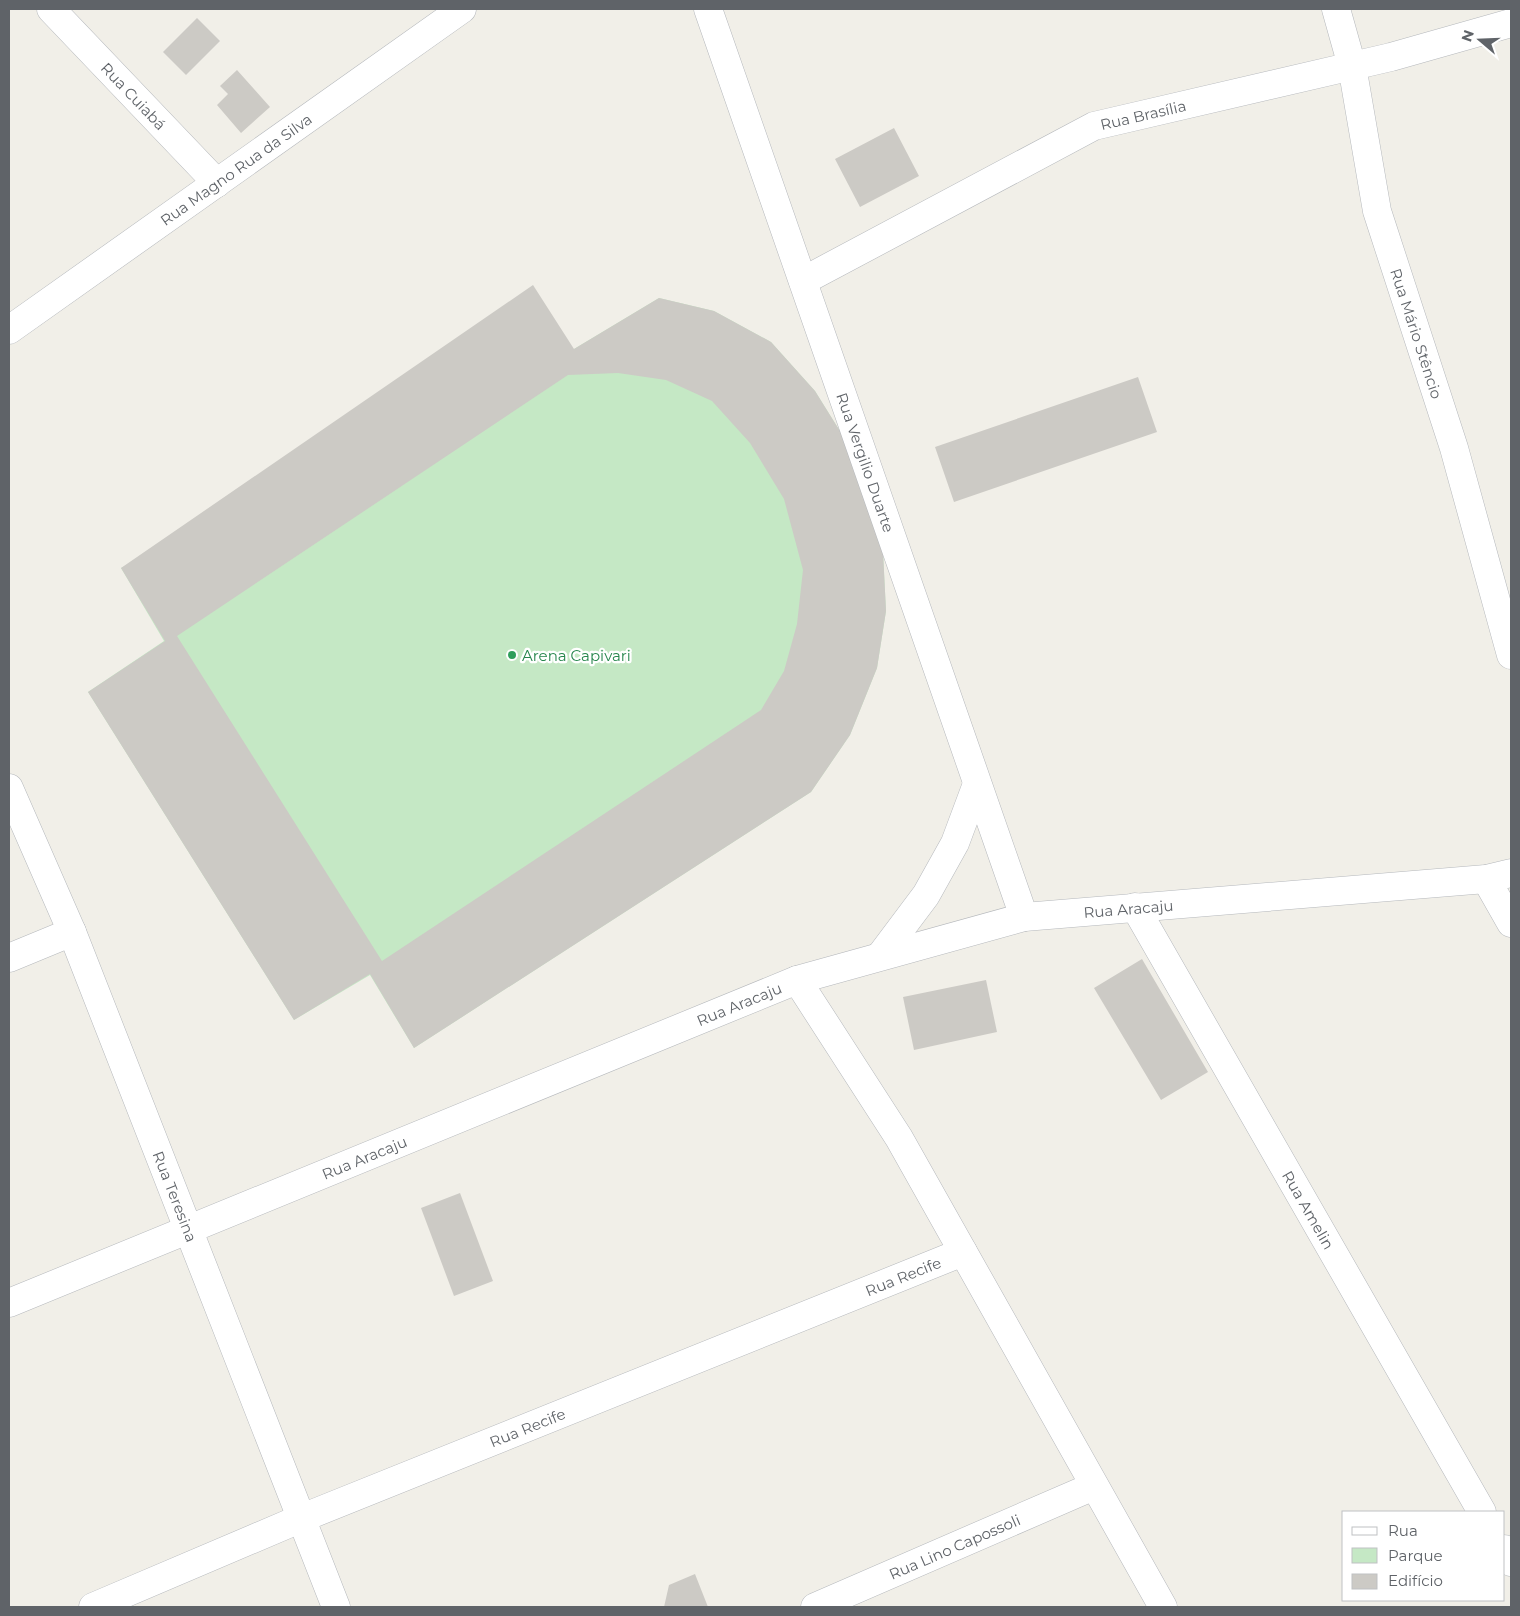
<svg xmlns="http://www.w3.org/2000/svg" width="1520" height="1616" font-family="Montserrat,sans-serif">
<rect width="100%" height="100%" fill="#f1efe8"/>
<path fill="#c5e8c5" d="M659,298l55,13 57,31 44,49 28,45 40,116 3,59 -9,57 -27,67 -39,57 -397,256 -44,-73 -76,45 -206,-328 76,-51 -43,-73 453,-219z"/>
<path fill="#cccac5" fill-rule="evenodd" d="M197,18l23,23 -34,34 -23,-23z
M237,70l33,37 -29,26 -24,-28 11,-11 -8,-8z
M894,128l25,48 -59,31 -25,-48z
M533,285l41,64 85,-51 55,13 57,31 44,49 28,45 40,116 3,59 -9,57 -27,67 -39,57 -397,256 -44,-74 -76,46 -206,-328 77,-51 -44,-73zM618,373l48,7 46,21 38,42 34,56 19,71 -6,54 -13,47 -23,39 -379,251 -205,-325 391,-261z
M1138,377l19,55 -203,70 -19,-55z
M1142,959l66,113 -47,28 -67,-112z
M986,980l11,52 -83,18 -11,-53z
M460,1193l33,88 -39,15 -33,-88z
M695,1574l13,33h-44l5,-22z"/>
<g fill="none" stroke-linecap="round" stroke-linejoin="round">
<defs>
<g id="minor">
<path id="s1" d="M51,9l166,174"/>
<path id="s2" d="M708,9l316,908"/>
<path id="s3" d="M1336,9l16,57 25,145 77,237 57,207"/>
<path id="s4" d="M803,281l291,-155 297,-69 120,-34"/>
<path id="s5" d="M9,330l453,-321"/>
<path id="s6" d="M9,788l63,144 264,675"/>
<path d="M1486,879l25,44"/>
<path id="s7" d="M1135,907l347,605"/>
<path d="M881,955l45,-60 29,-52 22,-59"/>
<path d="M9,958l63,-26"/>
<path d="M797,980l102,158 264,469"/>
<path id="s8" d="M9,1303l788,-323 227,-63 462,-38 25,-6"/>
<path d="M1504,1549l7,13"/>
<path id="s9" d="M93,1607l209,-89 661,-266"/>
<path id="s10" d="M815,1607l279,-121"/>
</g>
</defs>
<use href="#minor" stroke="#b5b8bc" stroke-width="29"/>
<use href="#minor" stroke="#fff" stroke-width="28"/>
</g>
<circle fill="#2e9e5b" stroke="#fff" stroke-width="2" cx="512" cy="655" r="5"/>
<g text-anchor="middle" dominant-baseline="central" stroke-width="4.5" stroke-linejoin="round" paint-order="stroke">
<g font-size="15" fill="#5f6368" stroke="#fff">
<text stroke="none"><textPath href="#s1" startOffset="120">Rua Cuiabá</textPath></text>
<text stroke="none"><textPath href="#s4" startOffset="380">Rua Brasília</textPath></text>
<text stroke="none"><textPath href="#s5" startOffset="278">Rua Magno Rua da Silva</textPath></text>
<text stroke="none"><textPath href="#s3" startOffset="335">Rua Mário Stêncio</textPath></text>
<text stroke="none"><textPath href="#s2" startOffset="480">Rua Vergilio Duarte</textPath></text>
<text stroke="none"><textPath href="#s8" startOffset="1192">Rua Aracaju</textPath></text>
<text stroke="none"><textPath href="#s8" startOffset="789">Rua Aracaju</textPath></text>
<text stroke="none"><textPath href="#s8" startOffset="384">Rua Aracaju</textPath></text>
<text stroke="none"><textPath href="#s6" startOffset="441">Rua Teresina</textPath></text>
<text stroke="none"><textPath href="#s7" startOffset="349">Rua Amelin</textPath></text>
<text stroke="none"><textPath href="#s9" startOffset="875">Rua Recife</textPath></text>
<text stroke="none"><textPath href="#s9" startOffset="470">Rua Recife</textPath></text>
<text stroke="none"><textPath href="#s10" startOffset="152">Rua Lino Capossoli</textPath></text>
</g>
<g font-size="15" fill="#27864d" stroke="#fff" text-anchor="start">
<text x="522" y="655">Arena Capivari</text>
</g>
</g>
<rect width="1520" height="1616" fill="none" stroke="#5f6368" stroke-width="20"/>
<rect x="1342" y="1511" width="162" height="90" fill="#ffffff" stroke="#bfc1c3"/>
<rect x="1352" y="1527" width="25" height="8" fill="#ffffff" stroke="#bfc1c3"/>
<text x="1388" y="1536" font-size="15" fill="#5f6368">Rua</text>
<rect x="1352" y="1548" width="25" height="15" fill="#c5e8c5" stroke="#bfc1c3"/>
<text x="1388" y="1561" font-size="15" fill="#5f6368">Parque</text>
<rect x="1352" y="1574" width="25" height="15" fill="#cccac5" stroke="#bfc1c3"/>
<text x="1388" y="1586" font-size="15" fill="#5f6368">Edifício</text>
<g transform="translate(1480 40) rotate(289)" stroke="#ffffff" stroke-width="4" paint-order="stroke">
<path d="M0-4L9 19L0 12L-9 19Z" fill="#5f6368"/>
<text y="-8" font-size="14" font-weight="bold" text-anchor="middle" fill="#5f6368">N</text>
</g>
</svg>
